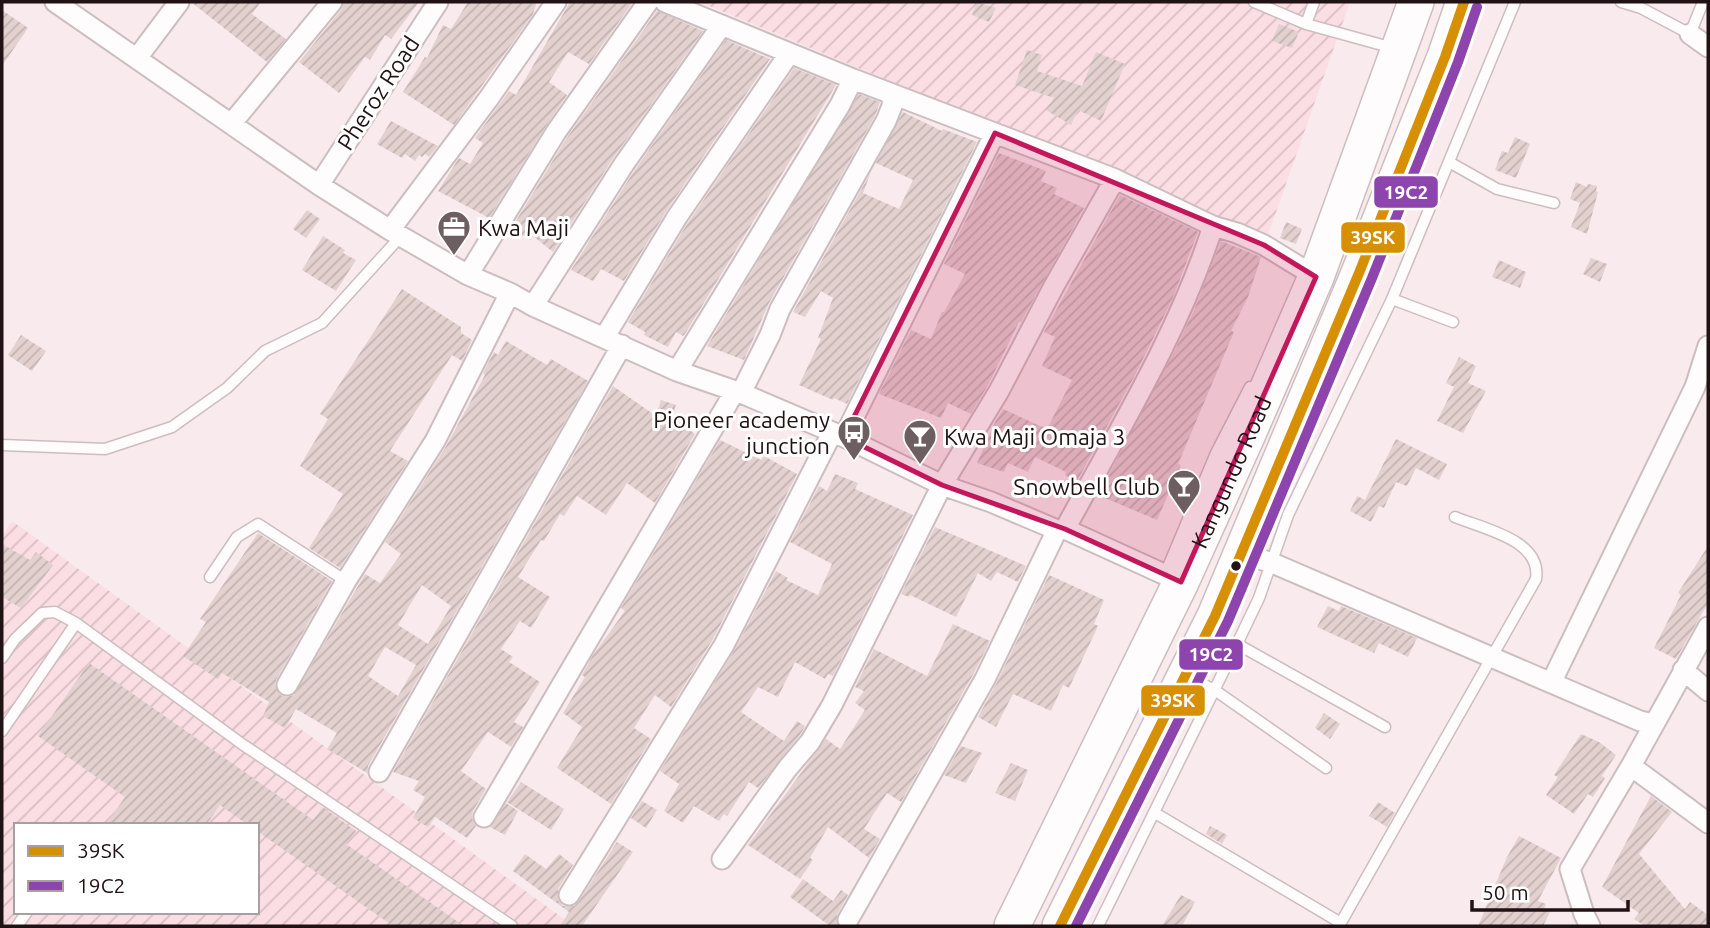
<svg xmlns="http://www.w3.org/2000/svg" width="1710" height="928" font-family="Ubuntu,sans-serif">
<defs>
<pattern id="industrial-furrows" width="10" height="10" patternUnits="userSpaceOnUse" patternTransform="scale(1.75)"><rect width="10" height="10" fill="#fbdee3"/><path d="M-1 1l2-2M0 10L10 0M9 11l2-2" fill="none" stroke="#d7bdc2"/></pattern>
<pattern id="building-hatch" width="6" height="6" patternUnits="userSpaceOnUse" patternTransform="scale(1.75)"><rect width="6" height="6" fill="#e3d1d0"/><path d="M-1 1l2-2M0 6l6-6M5 7l2-2" fill="none" stroke="#c2b2b2"/></pattern>
</defs>
<rect width="100%" height="100%" fill="#f9ebed"/>
<path fill="url(#industrial-furrows)" fill-rule="evenodd" d="M700,2h650l-83,236z
M12,521l562,405h-572v-390zM16,825h241v87h-241z"/>
<path fill="url(#building-hatch)" fill-rule="evenodd" d="M191,2h70l-9,12 34,25 -19,23z
M344,2h75l-28,37 -6,-4 -15,25 -5,-3 -26,36 -40,-31 42,-52z
M468,2h69l-4,12 -79,111 -51,-33 22,-35 2,1 16,-33 8,4z
M570,2h63l-44,62 -21,-12 -19,30 18,13 -21,31 -57,92 -51,-27 21,-33 11,6 13,-21 -8,-5 34,-47 7,4z
M977,2l19,6 -7,14 -17,-7z
M2,10l26,18 -26,38z
M657,11l46,20 -89,126 -61,95 -20,-16 -2,4 -20,-11 55,-90z
M1279,24l20,8 -7,16 -20,-7z
M726,40l44,19 -103,151 -43,71 -23,-12 -8,12 -22,-11 63,-99z
M1027,50l15,5 -5,16 45,15 14,-34 29,12 -24,57 -23,-11 -7,15 -25,-15 8,-12 -39,-13z
M794,68l42,17 -151,249 -2,2 -7,-4 -8,15 -24,-12 1,-3 -17,-10 59,-98z
M859,94l21,8 -5,14 -106,187 -25,57 -37,-14z
M903,112l39,19 1,-2 34,13 -130,262 -13,-6 -1,2 -34,-15 22,-46 -3,-1 15,-40 -12,-7 -16,26 -12,-5 78,-140 -8,21 36,16 14,-29 -37,-17z
M391,121l41,22 6,3 -9,11 -4,-3 -3,3 -3,-2 -4,6 -10,-7 -3,4 -25,-14z
M1515,137l15,7 -14,34 -21,-8 7,-19 6,2z
M999,153l47,18 -5,10 16,7 -3,6 30,14 -63,114h-2l-31,63 -17,29 -23,-11 -7,15 -62,-24 32,-64 20,9 11,-27h2l21,-38 -21,-10z
M1576,182l11,5 1,-3 9,2 -1,5 2,1 -11,42 -16,-7 9,-24 -10,-4z
M1120,195l78,37 -26,68 -37,75 -58,106 -12,-6 1,-3 -31,-15 -7,15 -20,-9 -4,9 -27,-9 17,-39 9,-15 44,20 25,-49 -30,-14 13,-29 -11,-5z
M307,210l13,9 -14,19 -13,-9z
M1286,222l16,7 -6,15 -16,-6z
M323,236l22,14 -2,3 13,7 -20,31 -34,-21z
M1221,241l40,16 -13,40 -17,34 3,1 -56,132 3,1 -24,55 -59,-25 78,-147 18,-38z
M1591,258l16,6 -7,18 -17,-8z
M1499,260l27,12 -6,16 -28,-11z
M402,289l59,38v6l11,7 -10,21 -10,-6 -62,96 18,10 -68,107 -31,-20 34,-54 -43,-28 28,-47 -8,-5z
M21,335l25,16 -14,20 -24,-16z
M506,341l41,24 4,-6 37,22 -220,385 -1,7 -40,-24 10,-16 -41,-24 -11,19 -22,-12 6,-14 -47,-29 -4,6 -35,-23 23,-34 -6,-3 58,-86 74,48 -56,99 -1,6 5,9 6,2 8,-2 71,-121 15,9 21,-29 -16,-12 60,-94 40,-73 -2,-2 11,-21 4,3zM422,585l29,21 -23,38 -30,-19zM385,647l31,18 -18,31 -30,-20z
M1459,357l17,9 -8,17 18,8 -23,42 -26,-12 17,-34 -8,-4z
M613,386l43,30 5,-16 15,5 -4,13 23,16 -40,69 -28,-20 -21,32 -29,-19 -13,20 -4,-2 -16,27 -3,-1 -23,37 32,20 -19,31 -11,-7 -19,28 12,8 -4,5 31,20 -26,40 9,5 -12,20 -23,-15 -27,39 25,18 -13,22 -1,7 4,8 -9,12 -32,-21 -7,10 -15,-9 12,-21 -12,-7 6,-9 -26,-9z
M1396,439l51,25 -8,16 -23,-12 -9,18 -11,-4 -12,26 -5,-2 -8,16 -21,-11 7,-15 8,4z
M720,440l41,20 3,-4 33,18 -84,165 -42,68 -16,-12 -21,33 17,11 -40,65 -54,-36 25,-41 -19,-14 22,-36 -3,-2 11,-20 32,-44 -4,-3z
M835,474l23,9 -3,6 58,26 -80,161 -5,-2 -3,5 -30,-17 -17,35 -20,-10 -17,25 43,29 13,-20 8,5 -5,9 -42,53 -9,-6 -22,34 -3,-2 -5,7 -25,-15 -11,17 -19,-12 15,-27 -19,-13 74,-120 42,-80 12,7 -2,2 32,15 14,-31 -42,-22 29,-56 8,5z
M935,527l91,39 -8,16 -21,-10 -6,9 -13,-8 -22,44 -46,-22 -1,2 -8,-3z
M2,544l28,16 6,-8 17,13 -32,43 -19,-11z
M1708,546v57l-32,56 -22,-11 27,-53 -3,-2z
M1049,575l55,25 -10,24 4,2 -29,62 -6,-3 -12,26 -38,-17 -17,33 -18,-10 18,-33z
M1328,606l11,5 2,-5 76,32 -9,19 -29,-14 -5,10 -57,-26z
M953,624l37,17 -16,32 -73,129 -14,-9 -23,36 16,10 -11,19 -41,-31 -18,31 3,2 -13,19 -52,-34 78,-106 14,10 25,-39 -10,-7 9,-12 -9,-4 19,-38 53,27z
M89,663l224,157 10,-13 12,9 21,15 -10,13 118,82h-71l-136,-95v-6h-9l-28,-20 -14,20h-100l19,-28 -87,-61z
M1324,713l16,11 -10,15 -15,-11z
M1581,734l18,8 17,13 -14,21 3,2 -12,19 -5,-3 -14,20 -28,-19 12,-18 -4,-2z
M961,746l21,7 -16,30 -22,-8z
M1011,763l17,7 -13,31 -20,-8z
M521,782l43,27 -13,21 -44,-28z
M1651,796l21,16 -33,42 46,55 5,-7 18,13v11h-63l-11,-7 5,-6 -37,-26z
M642,801l15,9 -11,18 -15,-10z
M1378,802l17,11 -8,14 -18,-11z
M506,803l12,8 -13,24 -15,-8z
M1210,826l17,9 -5,9 -16,-10z
M1519,836l42,22 -23,43 8,3 -2,5 6,3 -7,14h-65l29,-69z
M617,842l16,10 -51,74h-22l9,-14 -56,-41 12,-17 21,15 13,-15 14,11 -15,24v11l5,6h11l5,-5z
M803,879l30,22 8,-11 7,5 -11,20 1,11h-8l-40,-29z
M1181,895l14,7 -13,24h-20z"/>
<g fill="none" stroke-linecap="round" stroke-linejoin="round">
<defs>
<path id="lane" d="M1254,2l52,22 8,-22
M1621,2l20,6 49,26 13,-32
M1306,24l87,24
M1449,162l48,27 57,14
M1392,299l61,23
M2,445l103,4 67,-22 55,-39 38,-37 57,-28 79,-87
M1165,574l51,-121 34,-66
M210,577l27,-40 21,-13 88,57
M2,658l13,-19 27,-26 13,-1 21,11
M1189,677l27,14 110,77
M1385,727l-148,-83 22,-46 29,-83 104,-216 123,-297
M2,731l74,-108 166,121 270,182
M1155,813l186,110
M17,926l10,-14
M1098,926l139,-282
M1339,926l197,-347c6,-39 -52,-50 -81,-62"/>
<path id="street" d="M55,2l264,183 71,45 78,45 42,18 23,13 144,65 64,22 103,44 98,48 49,17 66,28 8,-1 116,53
M665,2l188,77 262,100 98,47 24,7 27,12 52,32
M1690,34l18,13
M137,58l42,-56
M231,124l101,-122
M319,185l119,-183
M390,230l99,-132 67,-96
M468,275l88,-143 92,-130
M533,306l91,-142 98,-139
M604,338l73,-121 112,-163
M677,371l163,-266 13,-26
M741,393l29,-58 10,-26 106,-188 6,-15 1,-11
M844,437l151,-304
M1065,529c53,-98 114,-196 148,-303
M1240,554l30,8 370,159 14,3
M1683,670l25,21
M1551,683l144,-296 13,-41
M287,685l59,-104 89,-140 75,-148
M1631,766l77,57
M379,772l243,-427
M484,817l251,-426
M722,859l65,-90 23,-27 22,-37 110,-220 57,-94 55,-105 61,-107
M569,895l155,-250 108,-212
M848,920l137,-241 72,-149
M1590,926l-6,-12 -14,-45 61,-103 77,-139"/>
<g id="highway">
<path id="s1" d="M1012,926l169,-344 66,-146 69,-159 100,-275"/>
<path d="M1060,926l155,-310 144,-343 86,-216 19,-55"/>
</g>
</defs>
<use href="#lane" stroke="#ccbec0" stroke-width="13"/>
<use href="#street" stroke="#ccbec0" stroke-width="23"/>
<use href="#highway" stroke="#ccbec0" stroke-width="38"/>
<use href="#lane" stroke="#fefcfc" stroke-width="10"/>
<use href="#street" stroke="#fefcfc" stroke-width="19"/>
<use href="#highway" stroke="#fefcfc" stroke-width="35"/>
<defs>
<path id="bus-1" d="M1060,926l155,-310 144,-343 86,-216 19,-55"/>
<path id="bus-2" d="M1076,926l152,-305 144,-343 86,-216 19,-55"/>
</defs>
<use href="#bus-1" stroke="#fff" stroke-width="16"/>
<use href="#bus-2" stroke="#fff" stroke-width="16"/>
<use href="#bus-1" stroke="#d79003" stroke-width="10"/>
<use href="#bus-2" stroke="#8e44ad" stroke-width="10"/>
</g>
<path fill="#c2185b" fill-opacity="0.2" stroke="#c2185b" stroke-width="5" stroke-linejoin="round" d="M995,133l269,112 52,32 -135,305 -116,-53 -123,-44 -98,-48z"/>
<defs>
<symbol id="office-pin" viewBox="-11 -11 22 30"><path d="M0 17L-7.5 6A9.5 9.5 0 1 1 7.5 6Z" fill="#6d5e61" stroke="#fff"/><path d="M-6-3h4V-5.5h4V-3h4V5H-6ZM-1-4.5V-3h2v-1.5ZM-6 0V1H6V0Z" fill="#fff"/></symbol>
<symbol id="bus-pin" viewBox="-11 -11 22 30"><path d="M0 17L-7.5 6A9.5 9.5 0 1 1 7.5 6Z" fill="#6d5e61" stroke="#fff"/><path d="M-5-6H5V4H4V6H2V4H-2V6H-4V4H-5ZM-3.5-4V0h7V-4ZM-3.5 1.2v1.5H-2V1.2ZM2 1.2v1.5H3.5V1.2Z" fill="#fff"/></symbol>
<symbol id="bar-pin" viewBox="-11 -11 22 30"><path d="M0 17L-7.5 6A9.5 9.5 0 1 1 7.5 6Z" fill="#6d5e61" stroke="#fff"/><path d="M-6-5H6L.8 .8V4.5H3.5V6h-7V4.5H-.8V.8Z" fill="#fff"/></symbol>
</defs>
<g fill-rule="evenodd">
<use href="#office-pin" x="435" y="208" width="38" height="52"/>
<use href="#bus-pin" x="835" y="413" width="38" height="52"/>
<use href="#bar-pin" x="901" y="417" width="38" height="52"/>
<use href="#bar-pin" x="1165" y="467" width="38" height="52"/>
</g>
<circle fill="#211215" stroke="#fff" stroke-width="2.5" cx="1236" cy="566" r="6"/>
<g text-anchor="middle" dominant-baseline="central" stroke-width="6" stroke-linejoin="round" paint-order="stroke">
<g font-size="23" fill="#211215" stroke="#fff">
<text transform="translate(378 93) rotate(-57)">Pheroz Road</text>
<text stroke="none"><textPath href="#s1" startOffset="504">Kangundo Road</textPath></text>
</g>
<g font-size="23" fill="#211215" stroke="#fff" text-anchor="start">
<text x="478" y="227">Kwa Maji</text>
<text x="830" y="419" text-anchor="end">Pioneer academy<tspan x="830" dy="26">junction</tspan></text>
<text x="944" y="436">Kwa Maji Omaja 3</text>
<text x="1160" y="486" text-anchor="end">Snowbell Club</text>
</g>
</g>
<g stroke="#fff" stroke-width="2.5">
<rect x="1373" y="175" width="66" height="34" rx="7" fill="#8e44ad"/>
<rect x="1340" y="221" width="66" height="33" rx="7" fill="#d79003"/>
<rect x="1178" y="638" width="66" height="33" rx="7" fill="#8e44ad"/>
<rect x="1140" y="684" width="66" height="33" rx="7" fill="#d79003"/>
</g>
<g font-size="19" text-anchor="middle" font-weight="bold" fill="#fff">
<text x="1406" y="199">19C2</text>
<text x="1373" y="244">39SK</text>
<text x="1211" y="661">19C2</text>
<text x="1173" y="707">39SK</text>
</g>
<rect width="1710" height="928" fill="none" stroke="#211215" stroke-width="7"/>
<rect x="14" y="823" width="245" height="91" fill="#ffffff" stroke="#a6a0a1" stroke-width="2"/>
<rect x="28" y="846" width="35" height="10" fill="#d79003" stroke="#a6a0a1" stroke-width="2"/>
<text x="77" y="858" font-size="21" fill="#211215">39SK</text>
<rect x="28" y="881" width="35" height="10" fill="#8e44ad" stroke="#a6a0a1" stroke-width="2"/>
<text x="77" y="893" font-size="21" fill="#211215">19C2</text>
<path d="M1472 900v10h156v-10" fill="none" stroke="#211215" stroke-width="3.5"/>
<text x="1482" y="900" font-size="21" fill="#211215" stroke="#ffffff" stroke-width="5" paint-order="stroke">50 m</text>
</svg>
